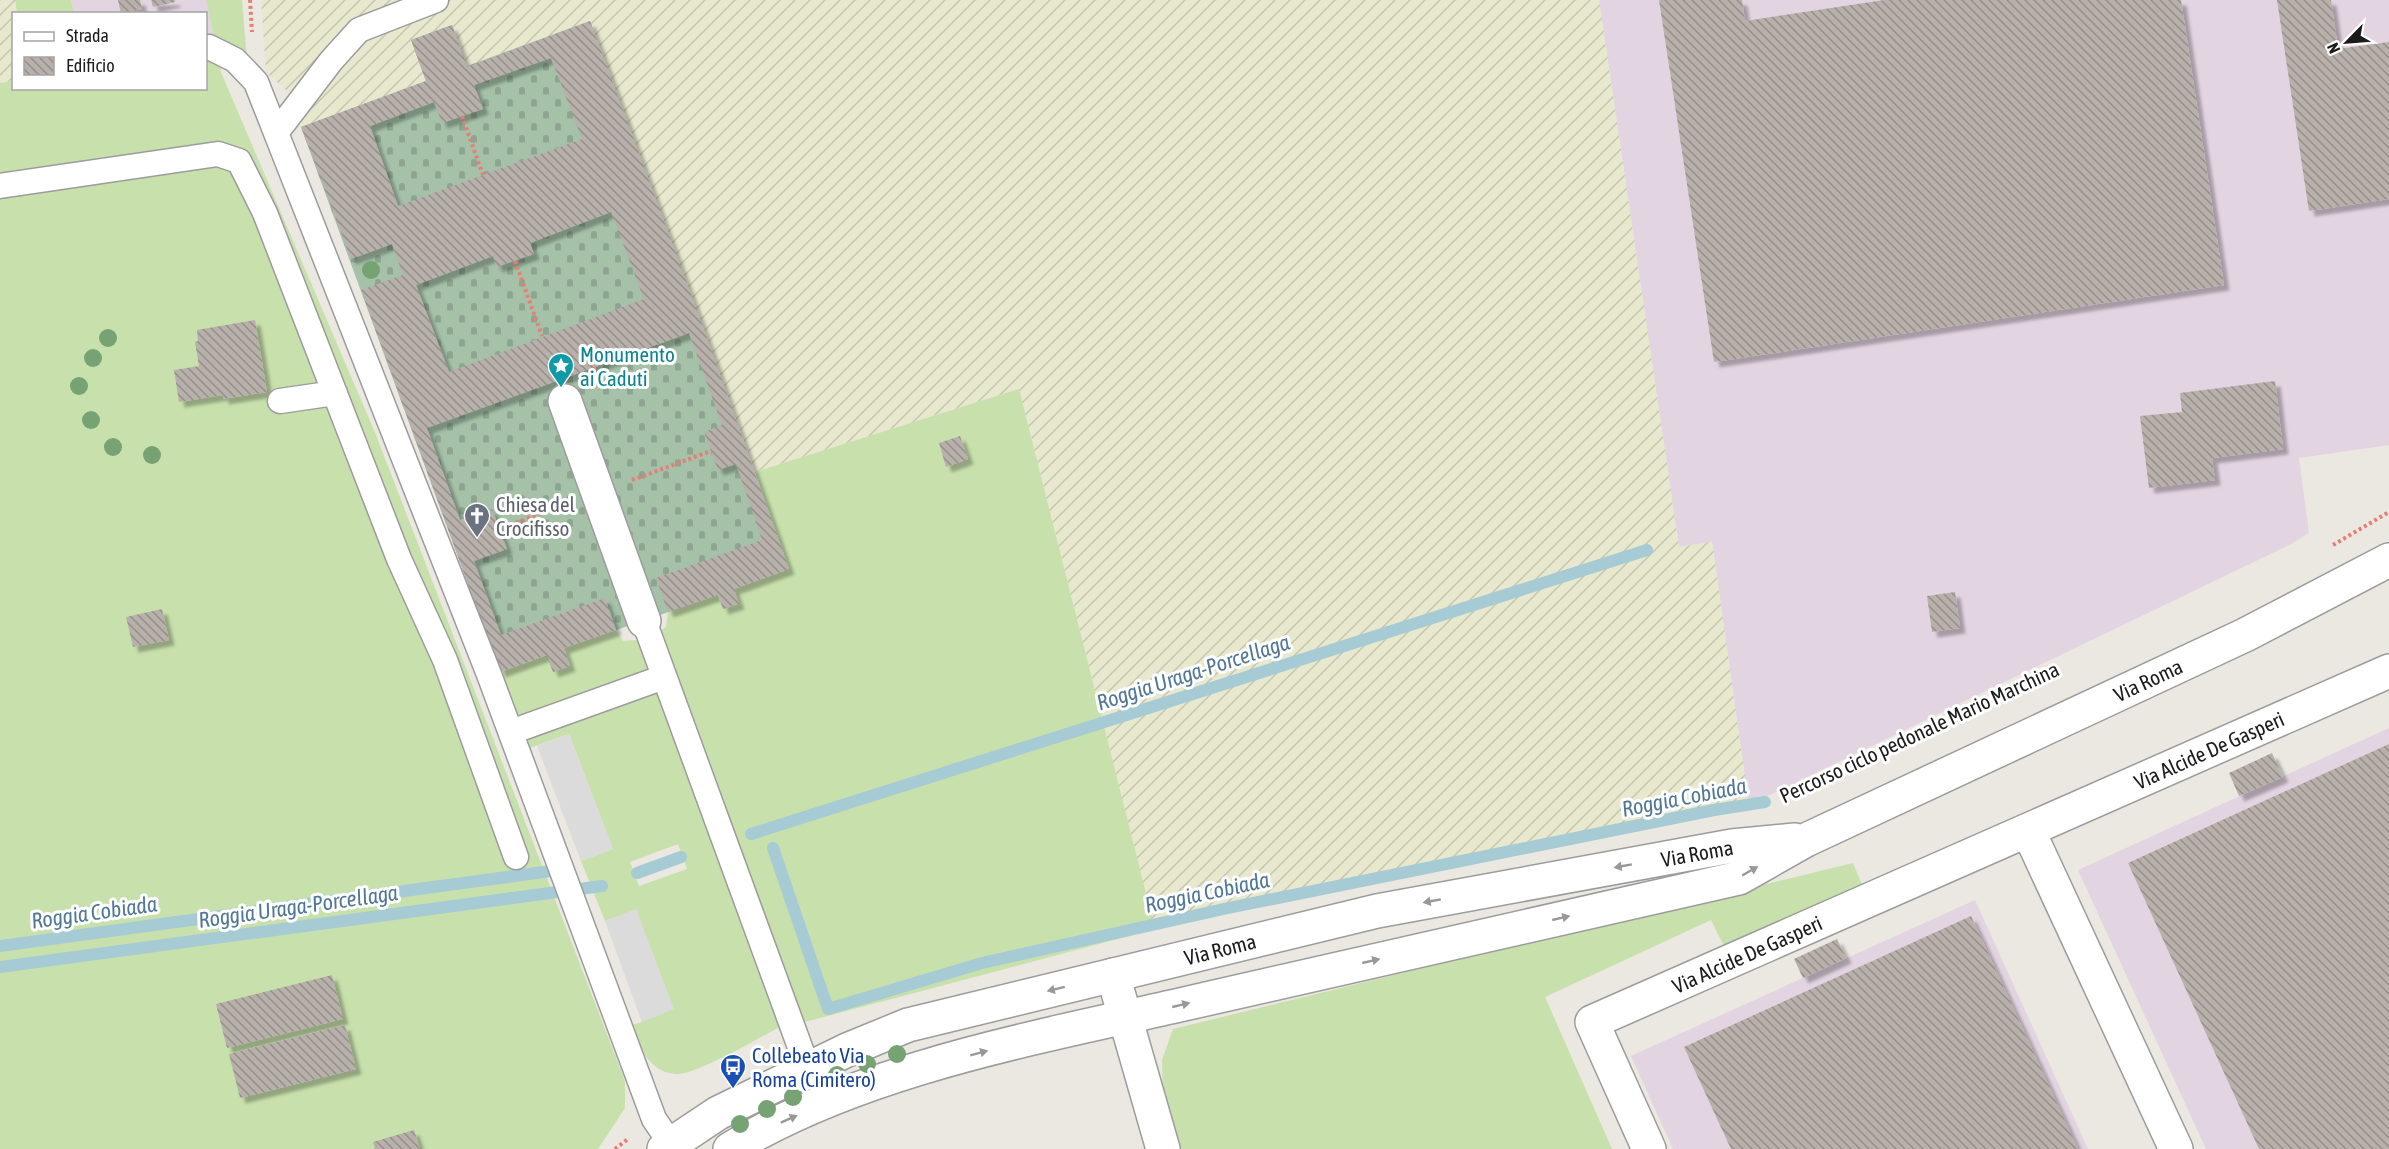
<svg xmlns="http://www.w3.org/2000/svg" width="2389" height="1149" font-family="'Asap Condensed',sans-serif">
<defs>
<pattern id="farmland-furrows" width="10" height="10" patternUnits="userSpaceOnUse" patternTransform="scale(1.5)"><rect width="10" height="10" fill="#e7e8ce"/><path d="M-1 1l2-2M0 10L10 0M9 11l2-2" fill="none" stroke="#c6c6b0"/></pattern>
<pattern id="cemetery-stones" width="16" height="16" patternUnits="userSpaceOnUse" patternTransform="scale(1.5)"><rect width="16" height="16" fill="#a5c1a8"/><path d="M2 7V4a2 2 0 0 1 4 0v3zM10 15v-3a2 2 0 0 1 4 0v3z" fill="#8da590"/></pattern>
<pattern id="building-back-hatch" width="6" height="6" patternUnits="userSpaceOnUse" patternTransform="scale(1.5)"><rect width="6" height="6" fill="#b8b0ab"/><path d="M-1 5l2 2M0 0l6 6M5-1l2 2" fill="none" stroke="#958e8a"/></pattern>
<filter id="shadow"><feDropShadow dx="5.5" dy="5.5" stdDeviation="1.5" flood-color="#0004"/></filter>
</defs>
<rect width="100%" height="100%" fill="#ebe7e1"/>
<path fill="#e3d4e1" d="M71,0h135l7,33 -7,2v-21l-132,-1z
M1599,0h790v445l-90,13 10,75 -18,11 -542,261 -37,-263 -33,5z
M2389,728v421h-183l-128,-279z
M1975,900l113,249h-415l-42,-93z"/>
<path fill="url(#farmland-furrows)" d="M0,0h15l2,13 -3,1 -1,67 -13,2z
M261,0h1338l80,547 33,-5 37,263 -594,124 -136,-540 -264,83 -52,-145 -236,-260 -15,-42 -26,56 -125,46 -2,-25 -33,-30z"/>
<path fill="#c8e0ac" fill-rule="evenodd" d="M15,0h56l3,13h-57z
M206,0h36l5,60h-12l-15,10 156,365 249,646v27l-27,41h-598v-1066l13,-2 1,7h192v-53l7,-2z
M1019,389l136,540 -354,94 -144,-390 9,-6 2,-15 50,-17 5,14 11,-20 55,-20 -34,-97z
M616,630l7,11 14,-1 14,35 -133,46 -18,-49 47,-17 23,11 -6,-18z
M656,689l124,338c-20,10 -87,50 -105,47 -26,-2 -36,-28 -43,-49l10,-3 -5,-112 -32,11 -24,-60 32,-12 -44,-115 -42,15 -4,-14zM678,844l9,25 -48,17 -9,-24z
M1853,863l10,24 -138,61 -14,-28 -166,77 67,152h-433l-16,-51 -1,-38 11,-31z"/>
<path fill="url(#cemetery-stones)" d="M590,21l113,306 86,242 -55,20 5,15 -16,5 -5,-14 -154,53 6,18 -17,6 -7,-17 -46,17 -199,-545 125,-46 -15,-41 41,-15 15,41z"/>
<path fill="#dbdbdb" d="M569,734l44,115 -32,12 -44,-115z
M636,909l38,100 -32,13 -37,-101z"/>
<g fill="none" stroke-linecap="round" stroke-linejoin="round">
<path stroke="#a6cbd4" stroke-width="12" d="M751,834l896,-284
M773,848l55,161 154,-46 246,-55 486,-98 51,-8
M637,873l44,-16
M0,946l551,-75
M0,967l602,-81"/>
</g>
<path fill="url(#building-back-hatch)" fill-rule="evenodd" filter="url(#shadow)" d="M118,0h22l2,9 -21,5z
M151,0h24v2l-22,5z
M1659,0h83l3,21 139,-21h297l43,285 -510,77z
M2277,0h54l7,49 51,-7v157l-80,12z
M590,21l113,306 86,242 -55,20 5,15 -16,5 -5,-14 -50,17 -12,-34 106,-38 -26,-76 -18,6 -14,-38 18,-7 -33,-92 -262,95 33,92 32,-11 15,40 -33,12 27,74 104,-37 11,32 -52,18 6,18 -17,6 -6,-17 -47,17 -139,-382 42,-15 -11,-31 -41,15 -50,-132 125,-46 -15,-41 41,-15 15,42zM551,58l31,81 -184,67 -28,-80 64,-24 8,21 41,-14 -9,-24zM611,212l33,87 -195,73 -33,-87 77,-29 4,11 37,-13 -4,-11z
M255,320l12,72 -44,7v-4l-44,7 -5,-32 25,-4 -4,-24 3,-1 -1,-11z
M2275,381l8,68 -71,9 3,22 -66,8 -9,-72 42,-4 -2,-19z
M960,436l8,23 -22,8 -7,-24z
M1955,592l5,36 -28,4 -5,-36z
M162,609l7,31 -36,7 -7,-30z
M2389,744v405h-130l-131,-286z
M2272,753l11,24 -44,19 -10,-23z
M1971,916l107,233h-347l-47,-102z
M1837,939l9,19 -43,20 -9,-19z
M332,975l11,44 -116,29 -11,-44z
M345,1025l11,44 -116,29 -11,-44z
M414,1130l6,19h-45l-2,-7z"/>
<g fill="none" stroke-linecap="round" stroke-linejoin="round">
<defs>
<path id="service" d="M206,48l3,-1 26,13 21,22 234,595 164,442 17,25
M276,133l55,-72 28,-31 77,-30
M0,186l218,-32 21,7 26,52 134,346 46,101 71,197
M280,401l55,-8
M644,621l164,448
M511,732l153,-55"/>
<path id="pedestrian" d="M565,401l79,220"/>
<path id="minor" d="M2028,830l148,319
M1113,975l50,174
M1649,1149l-57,-127 797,-351"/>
<path id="tertiary" d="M664,1149l54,-36 129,-63 61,-25 469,-114 355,-65 63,-6
M730,1149c131,-80 305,-111 454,-145 185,-43 370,-85 555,-126l67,-38 439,-205 144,-75"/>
</defs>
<use href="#service" stroke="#9c9c9c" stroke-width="27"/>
<use href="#pedestrian" stroke="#9c9c9c" stroke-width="36"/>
<use href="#minor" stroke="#9c9c9c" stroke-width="36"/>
<use href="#tertiary" stroke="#9c9c9c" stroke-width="36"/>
<path stroke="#e87d76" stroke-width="4" stroke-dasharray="3 3" stroke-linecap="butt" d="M250,0l2,32
M462,116l21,59
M515,261l27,75
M594,367l1,12
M632,480l79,-29
M499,529l64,-24
M2333,545l56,-33
M615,1149l13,-10"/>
<use href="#service" stroke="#fff" stroke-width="24"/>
<use href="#pedestrian" stroke="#fff" stroke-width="33"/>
<use href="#minor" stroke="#fff" stroke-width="33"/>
<use href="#tertiary" stroke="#fff" stroke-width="33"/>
</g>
<g fill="#77a274">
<circle cx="371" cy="270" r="9"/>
<circle cx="108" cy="338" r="9"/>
<circle cx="93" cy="358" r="9"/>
<circle cx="79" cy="386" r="9"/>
<circle cx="91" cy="420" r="9"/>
<circle cx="113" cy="447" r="9"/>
<circle cx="152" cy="455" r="9"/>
<circle cx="897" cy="1054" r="9"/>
<circle cx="867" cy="1064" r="9"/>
<circle cx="837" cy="1075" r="9"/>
<circle cx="793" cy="1097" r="9"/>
<circle cx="767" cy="1109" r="9"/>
<circle cx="740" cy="1124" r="9"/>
</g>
<defs><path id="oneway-solid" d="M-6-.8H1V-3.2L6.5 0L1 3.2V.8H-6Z" transform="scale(1.5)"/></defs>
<g fill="#989898">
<use href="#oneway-solid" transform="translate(1623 866) rotate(170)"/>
<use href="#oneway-solid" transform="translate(1750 871) rotate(-30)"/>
<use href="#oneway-solid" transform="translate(1432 901) rotate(170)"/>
<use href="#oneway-solid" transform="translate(1561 918) rotate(-13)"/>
<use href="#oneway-solid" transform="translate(1371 961) rotate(-13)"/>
<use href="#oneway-solid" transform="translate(1056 989) rotate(166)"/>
<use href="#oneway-solid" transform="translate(1181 1005) rotate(-13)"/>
<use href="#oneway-solid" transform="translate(979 1053) rotate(-15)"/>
<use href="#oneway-solid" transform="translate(789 1119) rotate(-24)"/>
</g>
<defs>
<symbol id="sight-pin" viewBox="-11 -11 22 30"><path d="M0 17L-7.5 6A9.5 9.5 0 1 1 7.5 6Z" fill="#0f9aa8" stroke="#fff"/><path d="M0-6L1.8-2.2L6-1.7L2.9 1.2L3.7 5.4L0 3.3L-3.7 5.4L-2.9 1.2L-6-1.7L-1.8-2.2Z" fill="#fff"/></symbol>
<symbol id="church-pin" viewBox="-11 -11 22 30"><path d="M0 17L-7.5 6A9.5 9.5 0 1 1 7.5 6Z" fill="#6b7280" stroke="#fff"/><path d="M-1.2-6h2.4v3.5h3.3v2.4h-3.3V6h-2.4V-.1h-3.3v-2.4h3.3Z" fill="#fff"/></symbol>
<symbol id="bus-pin" viewBox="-11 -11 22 30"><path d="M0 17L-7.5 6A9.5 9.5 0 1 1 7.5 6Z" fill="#1a4fb4" stroke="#fff"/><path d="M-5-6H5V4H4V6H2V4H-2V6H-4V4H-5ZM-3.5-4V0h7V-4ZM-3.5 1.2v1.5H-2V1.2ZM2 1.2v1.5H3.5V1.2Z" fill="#fff"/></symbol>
</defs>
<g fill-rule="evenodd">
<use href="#sight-pin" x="546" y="351" width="30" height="40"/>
<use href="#church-pin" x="462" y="501" width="30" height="40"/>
<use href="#bus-pin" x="718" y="1052" width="30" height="40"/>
</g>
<g text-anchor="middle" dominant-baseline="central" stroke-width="6" stroke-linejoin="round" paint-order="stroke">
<g font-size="21" fill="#0d838f" stroke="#fff" text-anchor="start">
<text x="580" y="354">Monumento<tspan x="580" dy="24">ai Caduti</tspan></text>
</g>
<g font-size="21" fill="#5b616d" stroke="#fff" text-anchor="start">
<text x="496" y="504">Chiesa del<tspan x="496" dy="24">Crocifisso</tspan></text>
</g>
<g font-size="21" fill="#1b1b1b" stroke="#fff">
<text transform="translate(2148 680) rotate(-25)">Via Roma</text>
<text transform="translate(1919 732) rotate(-25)">Percorso ciclo pedonale Mario Marchina</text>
<text transform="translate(2209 750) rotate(-24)">Via Alcide De Gasperi</text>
<text transform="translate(1697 853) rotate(-10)">Via Roma</text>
<text transform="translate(1220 949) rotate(-14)">Via Roma</text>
<text transform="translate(1747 954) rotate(-24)">Via Alcide De Gasperi</text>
</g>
<g font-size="21" fill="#164399" stroke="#fff" text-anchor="start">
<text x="752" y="1055">Collebeato Via<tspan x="752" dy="24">Roma (Cimitero)</tspan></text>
</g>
<g font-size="22" font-style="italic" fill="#517796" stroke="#fff">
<text transform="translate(1193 672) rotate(-18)">Roggia Uraga-Porcellaga</text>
<text transform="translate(1684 797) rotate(-11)">Roggia Cobiada</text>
<text transform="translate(1207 892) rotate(-12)">Roggia Cobiada</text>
<text transform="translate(298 906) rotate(-8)">Roggia Uraga-Porcellaga</text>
<text transform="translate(94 912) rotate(-8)">Roggia Cobiada</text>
</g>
</g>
<rect x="12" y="12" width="195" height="78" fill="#ffffff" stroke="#a4a4a4" stroke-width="1.5"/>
<rect x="24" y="32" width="30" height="9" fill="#ffffff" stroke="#a4a4a4" stroke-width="1.5"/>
<text x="66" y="42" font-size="18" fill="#1b1b1b">Strada</text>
<rect x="24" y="57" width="30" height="18" fill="url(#building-back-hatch)" stroke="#a4a4a4" stroke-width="1.5"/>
<text x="66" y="72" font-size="18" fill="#1b1b1b">Edificio</text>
<g transform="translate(2347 42) rotate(245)" stroke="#ffffff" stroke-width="4.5" paint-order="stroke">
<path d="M0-4.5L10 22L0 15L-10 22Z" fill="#1b1b1b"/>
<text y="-9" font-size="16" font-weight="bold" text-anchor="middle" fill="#1b1b1b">N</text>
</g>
</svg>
